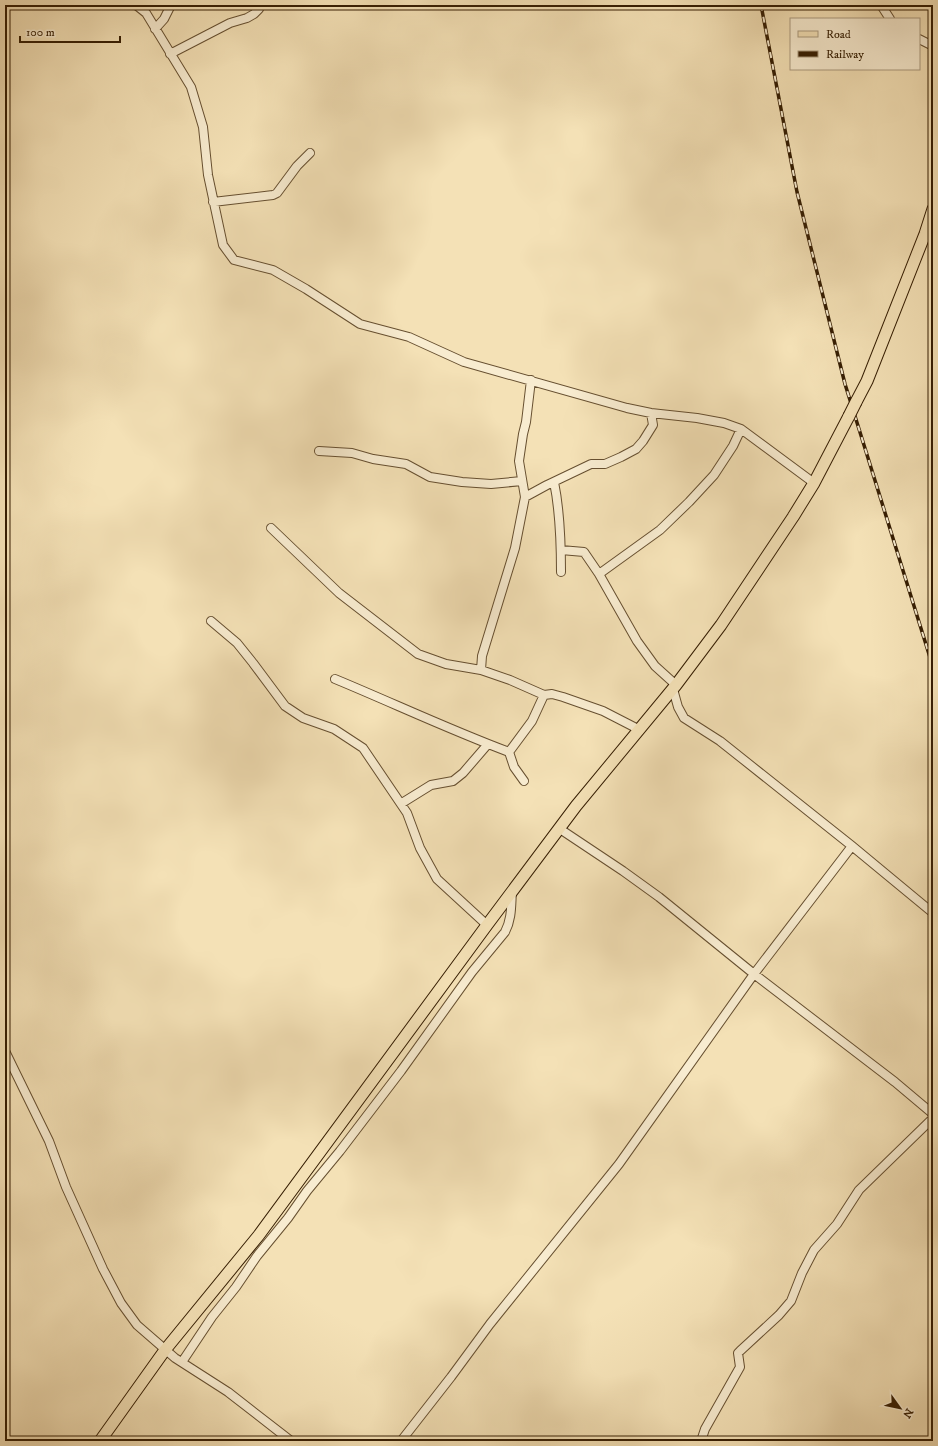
<svg xmlns="http://www.w3.org/2000/svg" width="938" height="1446" font-family="'IM FELL DW Pica',serif">
<rect width="100%" height="100%" fill="#f4e1b6"/>
<filter id="stains"><feTurbulence type="fractalNoise" baseFrequency=".005" numOctaves="4"/><feColorMatrix values="0 0 0 0 .2 0 0 0 0 .09 0 0 0 0 .02 0 0 0 .5 -.17"/></filter>
<radialGradient id="worn" r=".72"><stop offset=".6" stop-color="#630" stop-opacity="0"/><stop offset="1" stop-color="#630" stop-opacity=".3"/></radialGradient>
<g fill="none" stroke-linecap="round" stroke-linejoin="round">
<defs>
<path id="minor" d="M136,5l10,8 45,74 12,40 5,48 15,70 11,15 39,10 33,19 54,35 49,13 55,25 163,46 24,5 46,5 27,5 17,6 73,54
M881,5l9,14
M155,29l9,-10 7,-14
M919,39l14,7
M170,54l60,-31 17,-5 7,-4 5,-5v-4
M213,202l60,-7 4,-2 20,-27 13,-13
M925,234l8,3
M319,451l33,2 21,6 33,5 24,13 32,5 29,2 31,-3
M554,482c6,29 7,60 7,90
M525,497l22,-12 44,-21h14l16,-7 15,-8 7,-8 10,-16 -2,-12
M271,528l68,65 79,61 28,10 35,6 29,10 34,15 8,-1 11,3 40,14 37,19
M561,550l23,2 15,22 38,67 18,25 21,19
M599,574l61,-44 29,-28 25,-27 19,-29 8,-17
M211,621l26,22 16,20 32,43 18,12 31,11 29,19 44,65 13,35 17,31 50,46
M481,670l1,-14 33,-108 10,-51 -6,-36 4,-27 3,-12 5,-42
M335,679c58,24 115,51 174,73l5,15 10,14
M673,689l5,18 6,11 36,23 132,105 81,67
M509,752l23,-31 12,-26
M402,803l29,-18 22,-4 10,-8 25,-29
M560,829l63,42 36,26 95,77 141,108 38,32
M5,1051l44,90 17,46 37,82 18,34 16,22 38,33 53,34 63,49
M182,1362l30,-45 24,-30 21,-31 31,-38 19,-27 33,-40 61,-80 71,-99 33,-40c7,-13 6,-27 7,-41
M401,1441l50,-64 39,-53 129,-160 135,-190 98,-128
M701,1441l4,-12 35,-62 -2,-14 2,-2 39,-36 12,-14 11,-28 12,-23 23,-26 22,-34 74,-72"/>
<path id="major" d="M856,402l11,-21 58,-147 8,-25
M100,1441l65,-91 94,-115 228,-310 89,-119 100,-121 45,-60 72,-108 21,-34 35,-67"/>
</defs>
<use href="#minor" stroke="#664f30" stroke-width="10"/>
<use href="#major" stroke="#361e03" stroke-width="13"/>
<use href="#minor" stroke="#f8ecd0" stroke-width="8"/>
<use href="#major" stroke="#f4e1b6" stroke-width="11"/>
<defs>
<path id="rail" d="M761,5l36,187 48,192 88,283"/>
</defs>
<use href="#rail" stroke="#361e03" stroke-width="3.5"/>
<use href="#rail" stroke="#f8ecd0" stroke-width="2" stroke-dasharray="6" stroke-linecap="butt"/>
<defs>
<path id="major-bridge" d="M849,416l7,-14"/>
</defs>
<use href="#major-bridge" stroke="#361e03" stroke-width="13" stroke-linecap="butt"/>
<use href="#major-bridge" stroke="#f4e1b6" stroke-width="11"/>
</g>
<rect width="938" height="1446" fill="none" stroke="#f4e1b6" stroke-width="20"/>
<rect x="6" y="6" width="926" height="1434" fill="none" stroke="#361e03" stroke-width="2"/>
<rect x="10" y="10" width="918" height="1426" fill="none" stroke="#361e03"/>
<rect x="790" y="18" width="130" height="52" fill="#f8ecd0" stroke="#aa9a7e"/>
<rect x="798" y="31" width="20" height="6" fill="#f4e1b6" stroke="#aa9a7e"/>
<text x="826" y="38" font-size="12" fill="#361e03">Road</text>
<rect x="798" y="51" width="20" height="6" fill="#361e03" stroke="#aa9a7e"/>
<text x="826" y="58" font-size="12" fill="#361e03">Railway</text>
<g transform="translate(900 1408) rotate(123)" stroke="#f8ecd0" stroke-width="3" paint-order="stroke">
<path d="M0-3L7 15L0 10L-7 15Z" fill="#361e03"/>
<text y="-6" font-size="11" font-weight="bold" text-anchor="middle" fill="#361e03">N</text>
</g>
<path d="M20 36v6h100v-6" fill="none" stroke="#361e03" stroke-width="2"/>
<text x="26" y="36" font-size="12" fill="#361e03" stroke="#f8ecd0" stroke-width="3" paint-order="stroke">100 m</text>
<rect width="100%" height="100%" filter="url(#stains)"/>
<rect width="100%" height="100%" fill="url(#worn)"/>
</svg>
